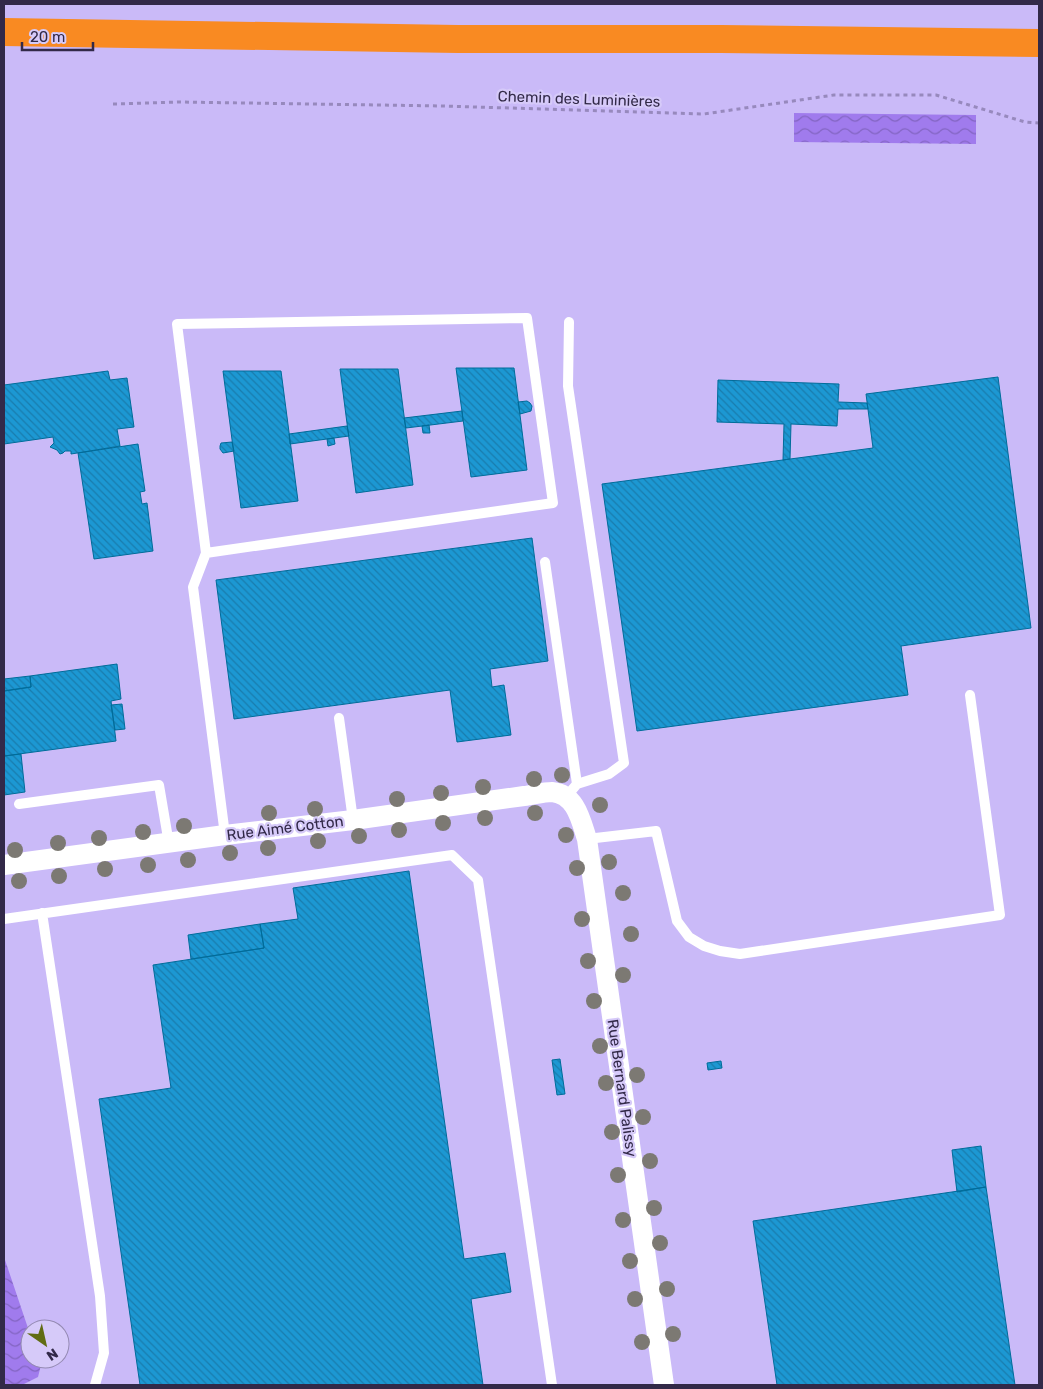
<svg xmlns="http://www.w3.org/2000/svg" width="1043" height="1389" font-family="Rubik,sans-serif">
<defs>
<pattern id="water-waves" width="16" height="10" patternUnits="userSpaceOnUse" patternTransform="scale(1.25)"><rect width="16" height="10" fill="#a07bed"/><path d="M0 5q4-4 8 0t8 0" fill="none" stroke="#8365c2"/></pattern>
<pattern id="building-back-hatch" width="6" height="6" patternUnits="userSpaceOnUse" patternTransform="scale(1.25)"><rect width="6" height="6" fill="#1c98d3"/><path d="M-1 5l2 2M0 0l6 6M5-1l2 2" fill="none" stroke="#197cad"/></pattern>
</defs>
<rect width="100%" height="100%" fill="#cabaf8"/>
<path fill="url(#water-waves)" d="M794,113l182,2v29l-182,-2z
M4,1257l26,77v25h9l2,6 -3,12 -16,8h-18z"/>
<path fill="url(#building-back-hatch)" stroke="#006c9a" d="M456,368h58l13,102 -56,7z
M340,369h58l15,116 -57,8z
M108,371l2,9 17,-2 7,49 -17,2 3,17 -49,8v-3h-6l-2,2 -3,1 -3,-4 -7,-3 4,-4 -1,-6 -49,7v-59z
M223,371h58l17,130 -57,7z
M998,377l33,251 -130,18 7,49 -271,36 -35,-247 271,-36 -7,-54z
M718,380l121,4 -1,18 29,1 1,6h-30l-1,17 -46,-2 -1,35 -7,1 1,-36 -67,-2z
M527,401l3,2 2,3 -1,5 -11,3 -2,-12z
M462,411l1,10 -57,7 -2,-10z
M429,425l1,8h-7l-1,-7z
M347,426l2,10 -59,8 -1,-10z
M334,438l1,6 -7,2 -1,-7z
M232,442l2,9 -11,2 -3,-4v-3l1,-3z
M138,444l7,47 -5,1 2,12 5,-1 6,48 -59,8 -16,-106z
M532,538l16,123 -58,8 2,18 12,-2 7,50 -54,7 -7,-52 -216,29 -18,-139z
M117,664l4,35 -10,2 5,40 -112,15v-65l27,-4 -1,-11z
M30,676l1,11 -27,4v-12z
M122,704l3,25 -10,1 -4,-25z
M21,754l4,38 -21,3v-39z
M409,871l55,388 41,-6 6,39 -40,7 12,86h-343l-41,-286 72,-11 -18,-123 111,-17 -4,-24 38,-5 -5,-31z
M260,924l4,24 -73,11 -3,-24z
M560,1059l5,35 -8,1 -5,-35z
M721,1061l1,7 -14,2 -1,-7z
M981,1146l5,41 -29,5 -5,-42z
M986,1187l29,198h-238l-24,-164z"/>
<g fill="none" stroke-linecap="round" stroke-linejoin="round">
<path stroke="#9789bd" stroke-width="3" stroke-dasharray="4 4" stroke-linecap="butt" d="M113,104l66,-2 265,4 260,8 130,-19h102l89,27 14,1"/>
<path stroke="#fff" stroke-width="10" d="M569,322l-1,64 56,377 -15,11 -32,10
M206,553l347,-50 -26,-185 -350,6 29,229 -13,34 32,248
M545,562l32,222 -11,13
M339,718l14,102
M19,804l140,-19 10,59
M587,839l69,-8 21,90 12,16 15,9 16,5 20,3 260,-39 -30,-220
M42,913l58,383 4,57 -9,32
M4,919l448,-64 26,25 74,505"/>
<path stroke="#fff" stroke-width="20" d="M4,865l221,-30 128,-15 171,-24c9,-1 19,-4 28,-4 24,2 29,29 35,47l77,546"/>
<path stroke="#f98a22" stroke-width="28" d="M4,32l454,7h263l318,4"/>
</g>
<g fill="#7c7973">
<circle cx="562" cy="775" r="8"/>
<circle cx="534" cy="779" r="8"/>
<circle cx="483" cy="787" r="8"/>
<circle cx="441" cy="793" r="8"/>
<circle cx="397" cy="799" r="8"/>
<circle cx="600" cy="805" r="8"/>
<circle cx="315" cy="809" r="8"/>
<circle cx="269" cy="813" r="8"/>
<circle cx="535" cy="813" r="8"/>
<circle cx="485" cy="818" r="8"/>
<circle cx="443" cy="823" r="8"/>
<circle cx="184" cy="826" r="8"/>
<circle cx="399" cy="830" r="8"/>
<circle cx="143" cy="832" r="8"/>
<circle cx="566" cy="835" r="8"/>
<circle cx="359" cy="836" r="8"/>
<circle cx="99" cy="838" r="8"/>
<circle cx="318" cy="841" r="8"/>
<circle cx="58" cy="843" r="8"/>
<circle cx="268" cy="848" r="8"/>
<circle cx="15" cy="850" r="8"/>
<circle cx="230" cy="853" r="8"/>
<circle cx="188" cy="860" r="8"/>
<circle cx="609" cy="862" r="8"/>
<circle cx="148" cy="865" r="8"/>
<circle cx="577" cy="868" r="8"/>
<circle cx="105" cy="869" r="8"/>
<circle cx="59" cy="876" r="8"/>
<circle cx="19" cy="881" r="8"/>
<circle cx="623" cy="893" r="8"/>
<circle cx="582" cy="919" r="8"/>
<circle cx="631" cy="934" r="8"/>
<circle cx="588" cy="961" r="8"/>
<circle cx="623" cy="975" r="8"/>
<circle cx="594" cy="1001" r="8"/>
<circle cx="600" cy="1046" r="8"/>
<circle cx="637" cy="1075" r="8"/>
<circle cx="606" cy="1083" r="8"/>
<circle cx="643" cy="1117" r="8"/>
<circle cx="612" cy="1132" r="8"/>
<circle cx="650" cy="1161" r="8"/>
<circle cx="618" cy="1175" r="8"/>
<circle cx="654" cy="1208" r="8"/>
<circle cx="623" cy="1220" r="8"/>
<circle cx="660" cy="1243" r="8"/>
<circle cx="630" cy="1261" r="8"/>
<circle cx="667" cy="1289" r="8"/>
<circle cx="635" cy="1299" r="8"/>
<circle cx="673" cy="1334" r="8"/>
<circle cx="642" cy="1342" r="8"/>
</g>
<g text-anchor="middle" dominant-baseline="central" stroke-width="4.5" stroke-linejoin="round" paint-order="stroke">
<g font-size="15" fill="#322948" stroke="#d6caf9">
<text transform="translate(579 99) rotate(2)">Chemin des Luminières</text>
<text transform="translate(285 828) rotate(-7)">Rue Aimé Cotton</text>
<text transform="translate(622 1088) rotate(82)">Rue Bernard Palissy</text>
</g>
</g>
<rect width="1043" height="1389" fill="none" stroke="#322948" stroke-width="10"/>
<g transform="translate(45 1344) rotate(146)"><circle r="24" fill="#d6caf9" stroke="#948ab2"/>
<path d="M0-4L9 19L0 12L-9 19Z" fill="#616c13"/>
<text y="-8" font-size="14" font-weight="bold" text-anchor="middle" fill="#322948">N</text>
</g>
<path d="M22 42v8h71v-8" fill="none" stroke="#322948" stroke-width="2.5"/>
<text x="30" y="42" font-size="15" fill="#322948" stroke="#d6caf9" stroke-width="4" paint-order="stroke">20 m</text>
</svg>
